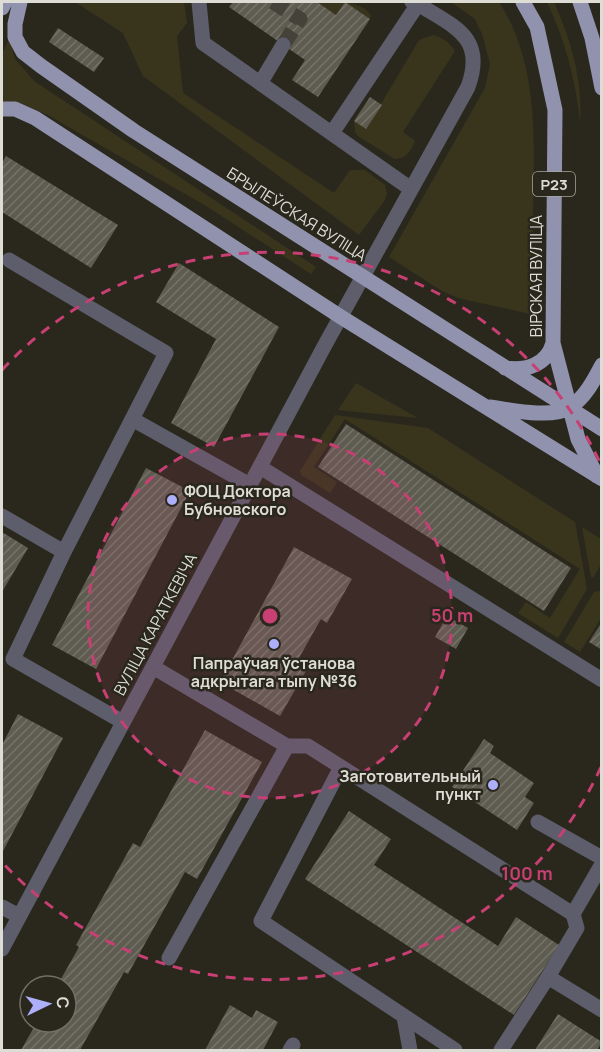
<svg xmlns="http://www.w3.org/2000/svg" width="603" height="1052" font-family="Manrope,sans-serif">
<defs>
<pattern id="building-hatch" width="6" height="6" patternUnits="userSpaceOnUse" patternTransform="scale(1.5)"><rect width="6" height="6" fill="#5e5c50"/><path d="M-1 1l2-2M0 6l6-6M5 7l2-2" fill="none" stroke="#757368"/></pattern>
</defs>
<rect width="100%" height="100%" fill="#2a281d"/>
<path fill="#39351d" d="M75,2h109l3,21 -10,13 6,57 151,100 16,-23h15l20,15 2,8 -2,7 -26,35 -216,-159 -20,-43z
M317,2c17,0 47,-2 54,14l-1,3 -25,-17 -9,13z
M451,2h48c41,63 35,143 34,215 0,32 1,65 -3,97l-72,-16 -16,-7 -53,-34 96,-169 5,-24 -8,-30 -7,-15z
M547,2h7c17,38 29,79 26,121 -4,-42 -15,-83 -33,-121z
M433,35c10,3 16,7 22,16l-52,81 12,9c-4,10 -8,17 -20,18l-36,-22 -4,-5 -1,-11 12,8 53,-89z
M9,39l6,20 19,22 282,186 -5,7 -105,-68 -158,-91 -22,-9 -24,-5v-47z
M356,383l62,35 -80,-8z
M335,415l93,13 147,94 12,67 -29,49 -40,-25 8,-11 24,16 30,-49 -235,-150 -31,48 23,15 -7,11 -29,-18 -1,-4z
M582,527l19,12v25l-8,14 -2,-1z
M601,591v27l-21,34 -16,-10 30,-50z"/>
<path fill="url(#building-hatch)" d="M233,2h84l19,13 9,-13 25,17 -52,78 -26,-17 13,-20 -76,-53z
M58,28l46,30 -10,14 -45,-30z
M370,97l12,8 -16,24 -12,-8z
M6,156l112,69 -27,43 -89,-56v-49z
M179,263l100,64 -65,120 -43,-24 45,-84 -60,-37z
M346,424l225,144 -27,43 -226,-144z
M146,468l44,23 -94,178 -44,-24z
M2,532l26,16 -26,44z
M294,547l58,32 -25,44 -6,-4 -26,46 11,6 -26,45 -60,-34z
M447,616l21,12 -12,21 -21,-12z
M602,622v28l-13,-8z
M18,714l45,24 -61,115v-108z
M205,730l57,32 -65,117 -12,-7 -57,102 -4,-2 -44,78h-59l16,-28h29v-36h-9l22,-39 -3,-2 57,-102 7,4z
M484,739l10,7 -4,7 44,30 -9,14 9,6 -17,27 -65,-43z
M349,811l42,28 -17,26 124,81 18,-29 43,28 -45,70 -209,-136z
M230,1005l22,13 4,-8 22,12 -15,28h-58z
M558,1014l44,28 -5,8h-62z"/>
<g fill="none" stroke-linecap="round" stroke-linejoin="round">
<path stroke="#454339" stroke-width="15" stroke-dasharray="15 8" stroke-linecap="butt" d="M273,2l27,17 -17,26"/>
<path stroke="#5d5d6b" stroke-width="15" d="M199,2l4,41 208,146
M261,82l22,-37
M332,133l86,-129 -6,-2
M9,260l157,93 -102,199 -51,107 110,63
M132,419l118,66
M260,467l342,213
M2,516l62,36
M153,667l134,79h21l265,168 29,-50
M341,767l-80,154 194,129
M538,822l64,36
M2,907l17,9
M573,914l4,14 -29,49 54,33
M2,949l324,-606 142,-256c19,-52 -17,-61 -53,-85
M169,958l118,-212
M404,1017l6,33
M290,1050l3,-5
M501,1050l47,-73"/>
<path stroke="#9192ae" stroke-width="15" d="M20,2l-5,22v13l8,15 18,14 93,65 468,298
M523,2l14,25 18,83 -2,233 25,96 19,37
M580,2l12,36 10,50
M2,8l3,-6
M2,109h13l20,9 306,199 261,162
M505,368c21,3 42,-3 48,-25
M490,407c20,3 63,12 80,0 15,-9 24,-27 32,-42"/>
</g>
<circle cx="270" cy="616" r="182" fill="#c73f73" fill-opacity=".12"/>
<g fill="none" stroke="#c73f73" stroke-width="3" stroke-dasharray="10 8">
<circle cx="270" cy="616" r="182"/>
<path d="M601 767A364 364 0 0 1 2 862M2 370A364 364 0 0 1 601 465"/>
</g>
<g fill="#adaffb" stroke="#2a281d" stroke-width="2">
<circle cx="172" cy="500" r="6"/>
<circle cx="274" cy="644" r="6"/>
<circle cx="493" cy="785" r="6"/>
</g>
<g text-anchor="middle" dominant-baseline="central" stroke-width="5" stroke-linejoin="round" paint-order="stroke">
<rect fill="#2a281d" stroke="#a7a69e" stroke-width="1.5" x="533" y="172" width="42" height="24" rx="4.5"/>
<g font-size="15" font-weight="bold" fill="#dddcd5">
<text x="554" y="184">Р23</text>
</g>
<g font-size="16" fill="#dddcd5" stroke="#2a281d">
<text transform="translate(297 214) rotate(32)">БРЫЛЕЎСКАЯ ВУЛІЦА</text>
<text transform="translate(536 276) rotate(-90)">ВІРСКАЯ ВУЛІЦА</text>
<text transform="translate(155 624) rotate(-62)">ВУЛІЦА КАРАТКЕВІЧА</text>
</g>
<g font-size="16" font-weight="bold" fill="#dddcd5" stroke="#2a281d" text-anchor="start">
<text x="184" y="491">ФОЦ Доктора<tspan x="184" dy="18">Бубновского</tspan></text>
<text x="274" y="663" text-anchor="middle">Папраўчая ўстанова<tspan x="274" dy="18">адкрытага тыпу №36</tspan></text>
<text x="481" y="776" text-anchor="end">Заготовительный<tspan x="481" dy="18">пункт</tspan></text>
</g>
</g>
<circle cx="270" cy="616" r="9" fill="#c73f73" stroke="#2a281d" stroke-width="3"/>
<g font-size="18" text-anchor="middle" font-weight="bold" fill="#c73f73" stroke="#2a281d" stroke-width="5" stroke-linejoin="round" paint-order="stroke">
<text x="452" y="622">50 m</text>
<text x="527" y="880">100 m</text>
</g>
<rect width="603" height="1052" fill="none" stroke="#dddcd5" stroke-width="6"/>
<g transform="translate(48 1004) rotate(85)"><circle r="28" fill="#2a281d" stroke="#727067" stroke-width="1.5"/>
<path d="M0-4.5L10 22L0 15L-10 22Z" fill="#adaffb"/>
<text y="-9" font-size="16" font-weight="bold" text-anchor="middle" fill="#dddcd5">С</text>
</g>
</svg>
